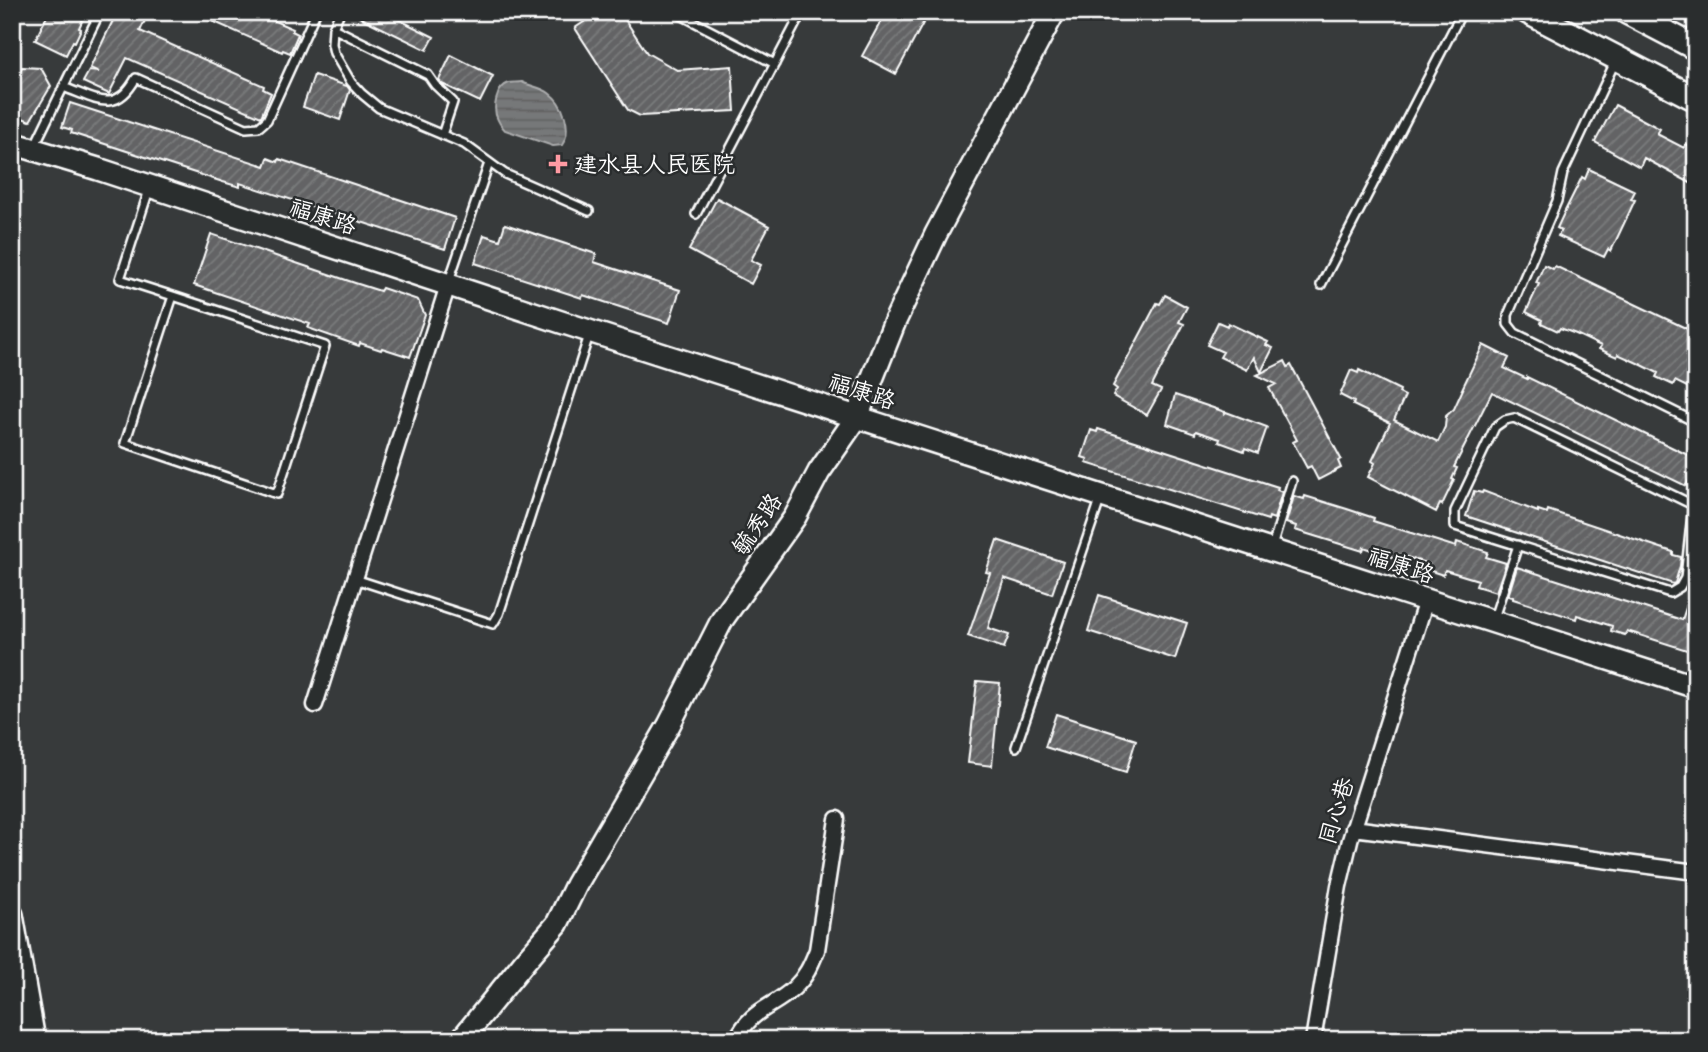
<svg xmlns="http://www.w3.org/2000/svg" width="1708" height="1052" font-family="Itim,'LXGW WenKai TC',sans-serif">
<defs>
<pattern id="water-rules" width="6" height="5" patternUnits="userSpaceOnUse" patternTransform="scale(1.75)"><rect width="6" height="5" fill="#767879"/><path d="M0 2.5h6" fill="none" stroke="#616262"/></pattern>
<pattern id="building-hatch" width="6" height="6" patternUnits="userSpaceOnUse" patternTransform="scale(1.75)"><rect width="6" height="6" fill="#636465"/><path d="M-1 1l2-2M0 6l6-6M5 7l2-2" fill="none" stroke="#7a7b7c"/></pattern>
</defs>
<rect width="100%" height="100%" fill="#373a3b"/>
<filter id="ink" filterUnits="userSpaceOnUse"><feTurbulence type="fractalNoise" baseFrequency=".0143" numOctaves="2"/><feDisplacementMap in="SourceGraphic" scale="14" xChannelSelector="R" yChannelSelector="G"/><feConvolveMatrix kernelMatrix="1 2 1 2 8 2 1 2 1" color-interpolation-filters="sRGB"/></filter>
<g filter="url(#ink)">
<path fill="url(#water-rules)" stroke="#adaeaf" stroke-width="2" d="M522,82c8,4 20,6 27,11 14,10 24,36 13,52l-9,1 -48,-16c-3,-4 -5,-5 -7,-10 -6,-11 -2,-33 11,-37 4,-1 9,0 13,-1z"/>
<path fill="url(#building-hatch)" stroke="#fff" stroke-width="2" d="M49,12h37l-7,16 2,1 -6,13 -2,-1 -7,14 -31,-15z
M117,12h32l-9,19 124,55 -1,3 8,4 -10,24 -134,-59 -18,36 -26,-12 6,-11 10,1 -9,-4z
M192,12h57l11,5 1,-2 32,14 -1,2 6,3 -8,19 -7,-3 -1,2z
M349,12h35l50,25 -7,13z
M599,12h21l27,41 30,17 55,-4 3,45 -95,5 -12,-6 -53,-82z
M886,12h43l-33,62 -34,-18z
M451,55l42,21 -13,26 -38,-18 -3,-4z
M22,67l19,1 10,18 -21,35 -18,-7v-27z
M314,75l33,11 3,4 -10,30 -37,-13z
M70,103l195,63 3,-8 10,4 1,-3 176,59 -10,31 -205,-66v4l-17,-5 -152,-49 1,-3 -10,-3z
M1615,105l45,24 -3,5 27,14 2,-4 10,5v37l-52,-28 -4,9 -45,-25z
M1589,169l46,22 -4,8 4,1 -7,15 -17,36 -3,-2 -4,8 -46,-21 3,-6 -4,-2 8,-17 17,-34 3,2z
M717,198l52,28 -18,34 10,5 -10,19 -62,-34z
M505,224l91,30 -2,8 86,28 -11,33 -86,-28 -1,3 -107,-35 9,-28 16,5z
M211,234l144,49 25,8 2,-3 36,12 7,15 -15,42 -28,-9 -1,2 -21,-7 -1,3 -51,-18 2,-4 -116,-39z
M1544,265l9,4 2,-3 141,67v45l-5,11 -16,-8 -2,4 -17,-8 2,-4 -16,-8 -24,-11 -1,3 -18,-8 2,-3 -25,-12 -16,-6 -2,3 -17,-8 1,-3 -16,-8 13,-28 -3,-1z
M1165,295l22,12 -8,15 5,2 -32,62 9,4 -14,25 -34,-19 4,-7 -4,-3 44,-83 3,1z
M1218,322l9,4 1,-3 40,19 -2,3 7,3 -12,24 -7,-15 -7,13 -27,-13 3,-5 -16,-7z
M1483,345l26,13 -5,10 23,11v-2l169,82v8l-10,19 -194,-94 -38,75 3,1 -5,11 2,1 -12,25 -2,-1 -4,8 -68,-35 7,-14 -3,-2 18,-38 -37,-18 1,-3 -14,-7 11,-25 7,3 1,-3 41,20 -1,3 6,3 -11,24 44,22 7,-15 1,-11 8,-7 9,-20h-1z
M1285,361l3,6 3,-2 50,94 -3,2 3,7 -23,12 -7,-14 -4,2 -14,-26 4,-2 -28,-52 7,-4 -19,-9z
M1175,395l50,17v1l1,-1 41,15 -9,26 -13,-5 -1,3 -25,-9 1,-3 -24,-8 -1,3 -28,-10z
M1098,429l180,58 -1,3 5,2 -8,27 -5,-2 -1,3 -182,-57 2,-4 -6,-2 9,-27 6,2z
M1474,491l8,2 1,-2 55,21v-2l9,3 1,-3 125,42v3l8,2 -1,9 -5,17 -2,1 -207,-68z
M1294,496l10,3 1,-3 42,13 27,9 -1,3 83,26 1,-5 31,10 -2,5 20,6 -10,29 -20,-6 2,-6 -33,-10 -2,5 -15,-5 1,-6 -32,-10 -2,4 -31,-11 -1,4 -68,-21 1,-4 -10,-3z
M997,540l66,22 -11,32 -48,-16 -16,50 21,7 -5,13 -36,-12 22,-63 -4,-1z
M1517,567l165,53 11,-34 3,1v66l-69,-22 -2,4 -14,-4 1,-5 -35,-11 -1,4 -63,-20v-2l-5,-1z
M1099,595l88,28 -12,36 -87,-28z
M977,681l23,2 -8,83 -24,-3z
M1056,714l80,26 -10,32 -81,-25z"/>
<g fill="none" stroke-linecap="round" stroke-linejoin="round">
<defs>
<path id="lane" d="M340,12l-7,16 -1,16 2,9 17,29 11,12 17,14 85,36 41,30 84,37
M675,12l100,52
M333,28l95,47 7,10 18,17 -11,33
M1615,62l-52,111 -6,28 -49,114v9l7,9 176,87
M63,87c32,11 52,29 73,-9l110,50 13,-1 8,-7 49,-108
M34,147l66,-135
M149,190l-29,89 53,17 -48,147 152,51 48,-148 -152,-50
M696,214l106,-202
M449,281l40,-118
M1321,285l141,-273
M1514,418l179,87 -8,73 -5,9 -10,6 -215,-67v-15l40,-84 10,-7z
M1272,547l20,-66
M355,579l138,45 6,-10 91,-282
M1494,618l24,-73
M1016,747l85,-250"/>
<path id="street" d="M315,705l133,-420
M1353,828l343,44
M736,1040c16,-32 35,-31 58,-52 12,-11 17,-23 23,-38l20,-131
M1313,1040l26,-154 11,-46 76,-240"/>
<path id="secondary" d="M12,143l86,26 463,153 1135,365
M12,915l22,125
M461,1040l64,-79 32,-37 19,-39 93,-160 53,-105 73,-103 24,-45 38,-55 38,-96 41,-87 118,-222"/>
<path id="primary" d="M1528,12l168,87
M1627,12l69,36"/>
</defs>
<use href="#lane" stroke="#fff" stroke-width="12"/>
<use href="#street" stroke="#fff" stroke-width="19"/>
<use href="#secondary" stroke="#fff" stroke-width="26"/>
<use href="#primary" stroke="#fff" stroke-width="28"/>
<use href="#lane" stroke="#2a2d2e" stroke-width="7"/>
<use href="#street" stroke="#2a2d2e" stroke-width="14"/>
<use href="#secondary" stroke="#2a2d2e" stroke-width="21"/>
<use href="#primary" stroke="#2a2d2e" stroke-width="23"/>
</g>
</g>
<path fill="#ff9aa2" stroke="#2a2d2e" stroke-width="2.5" d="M554.5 153.5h7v7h7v7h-7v7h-7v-7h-7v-7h7z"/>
<g text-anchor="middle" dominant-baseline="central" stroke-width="5" stroke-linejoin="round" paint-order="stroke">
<g font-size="23" fill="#fff" stroke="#2a2d2e" text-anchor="start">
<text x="574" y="164">建水县人民医院</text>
</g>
<g font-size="23" fill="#fff" stroke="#2a2d2e">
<text transform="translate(323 216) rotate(18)">福康路</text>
<text transform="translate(862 391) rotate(18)">福康路</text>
<text transform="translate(757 524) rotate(-56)">毓秀路</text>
<text transform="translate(1401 565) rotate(18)">福康路</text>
<text transform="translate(1336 811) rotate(-73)">同心巷</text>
</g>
</g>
<rect width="1708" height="1052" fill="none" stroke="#2a2d2e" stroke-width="42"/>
<rect x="21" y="21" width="1666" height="1010" fill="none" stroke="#fff" stroke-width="2.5" filter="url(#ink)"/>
</svg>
